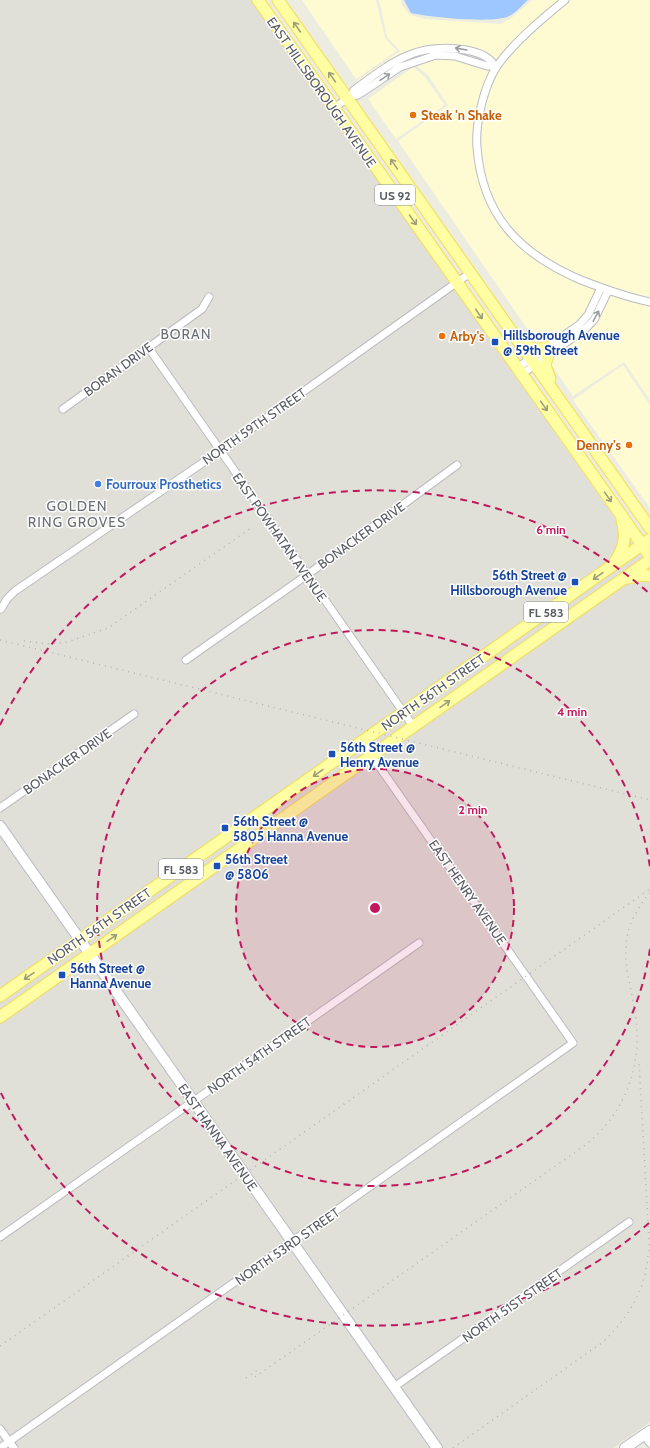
<svg xmlns="http://www.w3.org/2000/svg" width="650" height="1448" font-family="Cabin,sans-serif">
<rect width="100%" height="100%" fill="#edece0"/>
<path fill="#fefbd3" d="M302,0h74l9,38 12,13 -41,28z
M379,0h22l1,5 8,10 15,4 76,5 10,-6 21,-18h28l-64,62 -4,-6 -19,-8 -25,-4 -20,1 -19,6 -14,7 -37,25 -1,-2 43,-30 -13,-14z
M570,0h80v299l-41,-11 -49,-21 -25,-16 -21,-18 -15,-19 -10,-24 -6,-21 -3,-31 6,-38 14,-32 16,-19z
M436,58l18,1 38,9 -12,31 -7,39 4,33 5,21 12,26 15,19 21,19 26,16 41,18 -11,24 -9,9 -31,21 -7,2 -141,-205 50,-36 -21,-31 -12,-9z
M413,67l11,9 21,29 -49,34 -28,-40z
M609,295l41,10v95l-26,-38 -51,34 -24,-35 2,-4 36,-26z
M623,365l27,40v103l-77,-108z"/>
<path fill="#e0dfd8" d="M0,0h252l398,568v854l-37,26h-613z"/>
<path fill="#9ec6ff" d="M404,0h124c-6,5 -12,13 -19,16 -14,8 -81,1 -98,-3z"/>
<g fill="none" stroke-linecap="round" stroke-linejoin="round">
<defs>
<path id="street" d="M565,0c-23,19 -50,41 -68,66 -13,20 -22,57 -20,81 5,69 43,107 104,133 23,9 45,17 69,22
M351,96l7,-1 42,-28 36,-12 19,1 32,10h10
M334,108l17,-12 3,-6c38,-28 62,-48 112,-40 11,2 23,6 28,15
M148,347l265,379
M517,368l62,-43 9,-10 13,-27
M522,374l63,-45 9,-9 14,-29
M63,409l139,-100 7,-12
M1,609l6,-10 8,-8 205,-140 250,-178
M186,660l121,-85 150,-110
M0,808l134,-94
M0,1237l419,-294
M394,1387l235,-165
M0,1429l14,19
M644,1435l6,8
M0,1448l573,-405 -211,-301"/>
<path id="secondary" d="M0,826l437,622
M625,1448l25,-17"/>
<path id="primary" d="M258,0l392,556
M278,0l372,528
M523,342c8,8 13,9 24,5
M548,355l-3,10 5,14
M615,562c9,-14 12,-26 7,-42
M628,578l14,-3 8,1
M0,996l650,-457
M0,1017l650,-457"/>
</defs>
<use href="#street" stroke="#bbbcc2" stroke-width="9"/>
<use href="#secondary" stroke="#bbbdc5" stroke-width="12"/>
<use href="#primary" stroke="#f4de51" stroke-width="13"/>
<use href="#street" stroke="#fff" stroke-width="7"/>
<use href="#secondary" stroke="#fff" stroke-width="10"/>
<use href="#primary" stroke="#fffea3" stroke-width="11"/>
<path stroke="#b4b5b5" stroke-width="1.5" stroke-dasharray="1 5" stroke-linecap="butt" d="M0,640l650,160
M24,641l25,3 18,-2 41,-14 143,-100
M0,1346l650,-457
M255,1377l329,-231c39,-30 58,-77 52,-126 -4,-38 -21,-71 0,-107 4,-7 8,-14 14,-20
M246,1378l13,-9
M453,1448l150,-106c31,-30 45,-58 46,-101l-10,-179"/>
</g>
<defs><path id="oneway-shaft" d="M-6 0H5M1.5-3L5.5 0L1.5 3" fill="none" stroke-width="1.6" stroke-linecap="round" stroke-linejoin="round"/></defs>
<g stroke="#9b9d7c">
<use href="#oneway-shaft" transform="translate(297 27) rotate(-125)"/>
<use href="#oneway-shaft" transform="translate(332 77) rotate(-125)"/>
<use href="#oneway-shaft" transform="translate(394 164) rotate(-125)"/>
<use href="#oneway-shaft" transform="translate(413 220) rotate(55)"/>
<use href="#oneway-shaft" transform="translate(479 314) rotate(55)"/>
<use href="#oneway-shaft" transform="translate(544 406) rotate(55)"/>
<use href="#oneway-shaft" transform="translate(608 497) rotate(55)"/>
<use href="#oneway-shaft" transform="translate(598 576) rotate(145)"/>
<use href="#oneway-shaft" transform="translate(445 704) rotate(-35)"/>
<use href="#oneway-shaft" transform="translate(318 773) rotate(145)"/>
<use href="#oneway-shaft" transform="translate(112 938) rotate(-35)"/>
<use href="#oneway-shaft" transform="translate(29 976) rotate(145)"/>
</g>
<g stroke="#9b9da1">
<use href="#oneway-shaft" transform="translate(461 49) rotate(-170)"/>
<use href="#oneway-shaft" transform="translate(385 77) rotate(-34)"/>
<use href="#oneway-shaft" transform="translate(596 316) rotate(-62)"/>
</g>
<circle cx="375" cy="908" r="139" fill="#c2185b" fill-opacity=".12"/>
<g fill="none" stroke="#c2185b" stroke-width="2" stroke-dasharray="7 5">
<circle cx="375" cy="908" r="139"/>
<path d="M650 949A278 278 0 1 1 650 867"/>
<path d="M649 1223A417 417 0 0 1 0 1091M0 725A417 417 0 0 1 649 593"/>
</g>
<g fill="#e8710a" stroke="#fff" stroke-width="1.5">
<circle cx="413" cy="115" r="4"/>
<circle cx="442" cy="336" r="4"/>
<circle cx="629" cy="445" r="4"/>
</g>
<g fill="#1a4fb4" stroke="#fff" stroke-width="1.5">
<rect x="491" y="338" width="8" height="8" rx="2"/>
<rect x="571" y="578" width="8" height="8" rx="2"/>
<rect x="328" y="750" width="8" height="8" rx="2"/>
<rect x="221" y="824" width="8" height="8" rx="2"/>
<rect x="213" y="862" width="8" height="8" rx="2"/>
<rect x="58" y="971" width="8" height="8" rx="2"/>
</g>
<circle fill="#3f7fe0" stroke="#fff" stroke-width="1.5" cx="98" cy="484" r="4"/>
<g text-anchor="middle" dominant-baseline="central" stroke-width="3" stroke-linejoin="round" paint-order="stroke">
<g fill="#fff" stroke="#8b8d91" stroke-width="1">
<rect x="375" y="185" width="40" height="20" rx="3"/>
<rect x="524" y="602" width="44" height="20" rx="3"/>
<rect x="159" y="859" width="44" height="20" rx="3"/>
</g>
<g font-size="12" font-weight="bold" fill="#595c62">
<text x="395" y="195">US 92</text>
<text x="546" y="612">FL 583</text>
<text x="181" y="869">FL 583</text>
</g>
<g font-size="13" fill="#595c62" stroke="#fff">
<text transform="translate(322 92) rotate(55)">EAST HILLSBOROUGH AVENUE</text>
<text transform="translate(118 369) rotate(-36)">BORAN DRIVE</text>
<text transform="translate(254 426) rotate(-35)">NORTH 59TH STREET</text>
<text transform="translate(361 535) rotate(-36)">BONACKER DRIVE</text>
<text transform="translate(280 537) rotate(55)">EAST POWHATAN AVENUE</text>
<text transform="translate(433 692) rotate(-35)">NORTH 56TH STREET</text>
<text transform="translate(67 761) rotate(-35)">BONACKER DRIVE</text>
<text transform="translate(468 892) rotate(55)">EAST HENRY AVENUE</text>
<text transform="translate(99 926) rotate(-35)">NORTH 56TH STREET</text>
<text transform="translate(259 1055) rotate(-35)">NORTH 54TH STREET</text>
<text transform="translate(218 1137) rotate(55)">EAST HANNA AVENUE</text>
<text transform="translate(287 1246) rotate(-35)">NORTH 53RD STREET</text>
<text transform="translate(512 1305) rotate(-35)">NORTH 51ST STREET</text>
</g>
<g font-size="13" font-weight="bold" fill="#c56008" stroke="#fff" text-anchor="start">
<text x="421" y="115">Steak 'n Shake</text>
<text x="450" y="336">Arby's</text>
<text x="621" y="445" text-anchor="end">Denny's</text>
</g>
<g font-size="13" font-weight="bold" fill="#164399" stroke="#fff" text-anchor="start">
<text x="503" y="335">Hillsborough Avenue<tspan x="503" dy="15">@ 59th Street</tspan></text>
<text x="567" y="575" text-anchor="end">56th Street @<tspan x="567" dy="15">Hillsborough Avenue</tspan></text>
<text x="340" y="747">56th Street @<tspan x="340" dy="15">Henry Avenue</tspan></text>
<text x="233" y="821">56th Street @<tspan x="233" dy="15">5805 Hanna Avenue</tspan></text>
<text x="225" y="859">56th Street<tspan x="225" dy="15">@ 5806</tspan></text>
<text x="70" y="968">56th Street @<tspan x="70" dy="15">Hanna Avenue</tspan></text>
</g>
<g font-size="13" font-weight="bold" fill="#366cbe" stroke="#fff" text-anchor="start">
<text x="106" y="484">Fourroux Prosthetics</text>
</g>
<g font-size="14" letter-spacing="1" fill="#6a6d74" stroke="#fff">
<text x="186" y="334">BORAN</text>
<text x="77" y="506">GOLDEN<tspan x="77" dy="16">RING GROVES</tspan></text>
</g>
</g>
<circle cx="375" cy="908" r="6" fill="#c2185b" stroke="#fff" stroke-width="2"/>
<g font-size="12" text-anchor="middle" font-weight="bold" fill="#c2185b" stroke="#fff" stroke-width="3" stroke-linejoin="round" paint-order="stroke">
<text x="551" y="534">6 min</text>
<text x="572" y="716">4 min</text>
<text x="473" y="814">2 min</text>
</g>
</svg>
